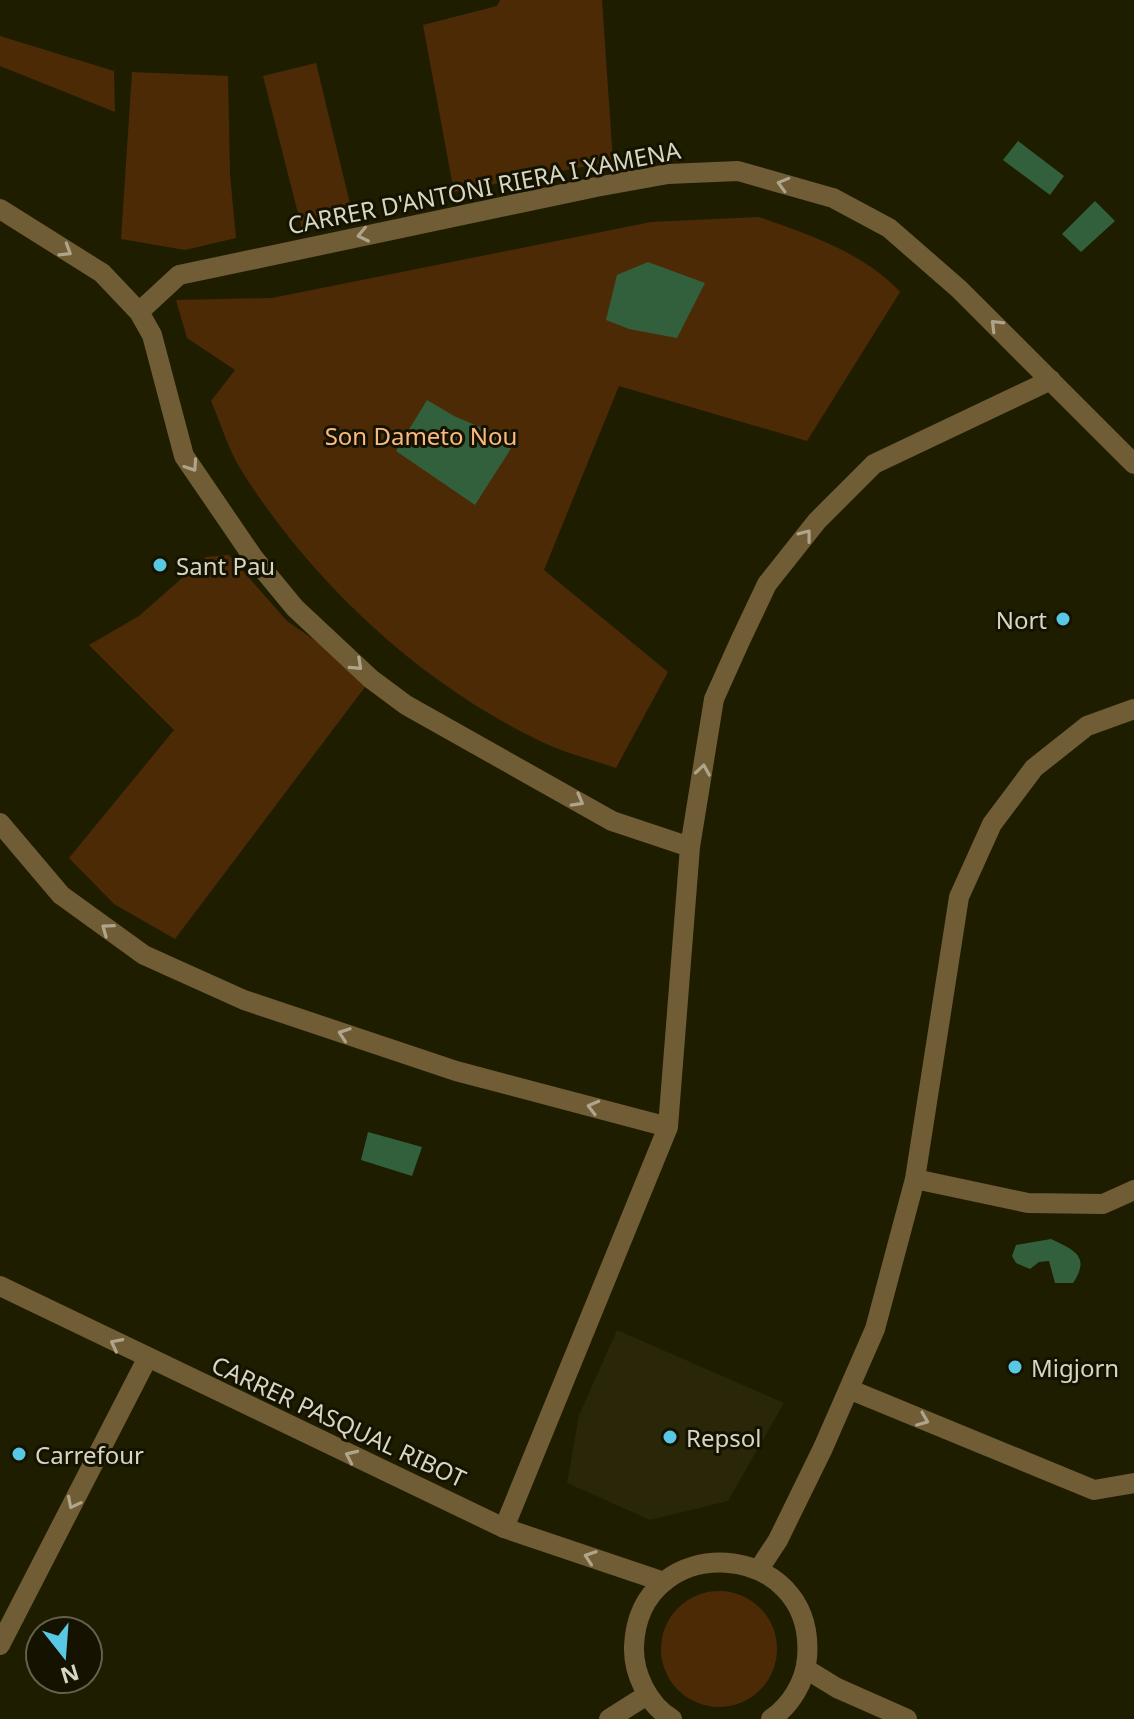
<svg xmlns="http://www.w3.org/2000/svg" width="1134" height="1719" font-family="'Noto Sans',sans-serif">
<rect width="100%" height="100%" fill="#1f1d00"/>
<path fill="#292708" d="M617,1330l167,73 -56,98 -78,19 -83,-37 12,-68z"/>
<path fill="#4d2a06" d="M500,0h102l11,161 -159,31 -31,-167 74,-19z
M0,36l114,35 1,41 -115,-46z
M316,63l37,153 -51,13 -39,-153z
M132,72l96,4 2,99 6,63 -51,12 -64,-11z
M759,217c50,18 104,35 141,75l-93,149 -188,-55 -75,184 124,102 -52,96c-26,-9 -55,-16 -80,-29 -117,-57 -223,-156 -293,-266 -14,-21 -22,-49 -32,-72l24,-31 -48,-32 -11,-38 96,-2 379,-76z
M229,555l58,66 84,58 -196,260 -61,-35 -45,-46 105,-128 -85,-85 50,-29 67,-59z
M661 1649a58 58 0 1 1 116 0a58 58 0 1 1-116 0Z"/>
<path fill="#32603d" d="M1018,141l46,35 -14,19 -47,-35z
M1095,201l20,20 -34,31 -19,-18z
M648,262l57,21 -28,55 -48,-9 -23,-9 11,-45z
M427,400l27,16 61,26 -40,63 -79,-54z
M368,1132l54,15 -10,29 -51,-16z
M1051,1239c23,11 40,17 22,44h-18l-6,-22 -10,1 -9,7 -14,-6 -4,-7 4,-11z"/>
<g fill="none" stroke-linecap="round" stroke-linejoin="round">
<path stroke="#705c35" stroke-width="20" d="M0,209l102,64 37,39 13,23 32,121 69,101 42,51 76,71 35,26 206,116 78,26
M139,312l40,-37 417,-88 72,-13 70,-3 95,27 56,30 70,61 175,175
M0,823l61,72 83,60 100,45 212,71 212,56
M915,1179l113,24 75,1 31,-14
M851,1390l243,100 40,-7
M504,1528l164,-401 22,-280 24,-148 26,-58 27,-57 50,-63 57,-57 177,-84
M0,1645l147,-286"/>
<path stroke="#705c35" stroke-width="20" d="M0,1286l504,242 160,54
M759,1569l19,-29 45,-92 52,-119 40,-150 44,-282 33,-73 42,-56 53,-42 47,-17
M806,1669l31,19 70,31
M609,1719l38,-24
M672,1719c-24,-14 -39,-46 -38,-73 5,-118 183,-108 173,12 -2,24 -16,47 -36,61"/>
</g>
<defs><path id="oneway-chevron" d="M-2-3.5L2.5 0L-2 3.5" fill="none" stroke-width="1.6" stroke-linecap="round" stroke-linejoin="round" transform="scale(2)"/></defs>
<g stroke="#aea58b">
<use href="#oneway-chevron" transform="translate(783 184) rotate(-164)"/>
<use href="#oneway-chevron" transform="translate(363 235) rotate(168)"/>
<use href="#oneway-chevron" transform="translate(66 251) rotate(32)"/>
<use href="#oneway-chevron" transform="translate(996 325) rotate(-135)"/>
<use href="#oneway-chevron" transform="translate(192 466) rotate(56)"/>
<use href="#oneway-chevron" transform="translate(806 535) rotate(-52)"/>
<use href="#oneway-chevron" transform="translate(357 665) rotate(43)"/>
<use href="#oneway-chevron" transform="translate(703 770) rotate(-81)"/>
<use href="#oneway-chevron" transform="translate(578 801) rotate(29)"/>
<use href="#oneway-chevron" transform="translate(107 929) rotate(-144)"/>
<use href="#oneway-chevron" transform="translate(344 1034) rotate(-161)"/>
<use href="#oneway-chevron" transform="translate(593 1107) rotate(-165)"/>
<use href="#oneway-chevron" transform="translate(116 1344) rotate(-153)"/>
<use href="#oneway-chevron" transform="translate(923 1420) rotate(22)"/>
<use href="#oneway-chevron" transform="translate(351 1456) rotate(-155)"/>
<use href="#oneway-chevron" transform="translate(73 1503) rotate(117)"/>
<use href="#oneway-chevron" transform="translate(590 1557) rotate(-161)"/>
</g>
<g fill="#59c8e5" stroke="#151300" stroke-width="3">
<circle cx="160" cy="565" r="8"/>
<circle cx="1063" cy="619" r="8"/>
<circle cx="1015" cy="1367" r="8"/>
<circle cx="670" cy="1437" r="8"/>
<circle cx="19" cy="1454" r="8"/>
</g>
<g text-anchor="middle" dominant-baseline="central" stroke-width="6" stroke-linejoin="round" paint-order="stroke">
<g font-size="24" fill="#d7d6c4" stroke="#151300">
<text transform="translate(484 187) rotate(-11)">CARRER D'ANTONI RIERA I XAMENA</text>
<text transform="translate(339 1421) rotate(25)">CARRER PASQUAL RIBOT</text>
</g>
<g font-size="24" fill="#fbb880" stroke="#151300">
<text x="421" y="435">Son Dameto Nou</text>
</g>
<g font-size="24" fill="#d7d6c4" stroke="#151300" text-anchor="start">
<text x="176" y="565">Sant Pau</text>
<text x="1047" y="619" text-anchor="end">Nort</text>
<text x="1031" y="1367">Migjorn</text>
<text x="686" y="1437">Repsol</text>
<text x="35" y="1454">Carrefour</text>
</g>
</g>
<g transform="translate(64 1655) rotate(163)"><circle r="38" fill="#151300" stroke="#63614e" stroke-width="2"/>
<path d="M0-6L14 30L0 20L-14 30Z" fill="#59c8e5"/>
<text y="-12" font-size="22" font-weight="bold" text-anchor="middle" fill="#d7d6c4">N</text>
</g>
</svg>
